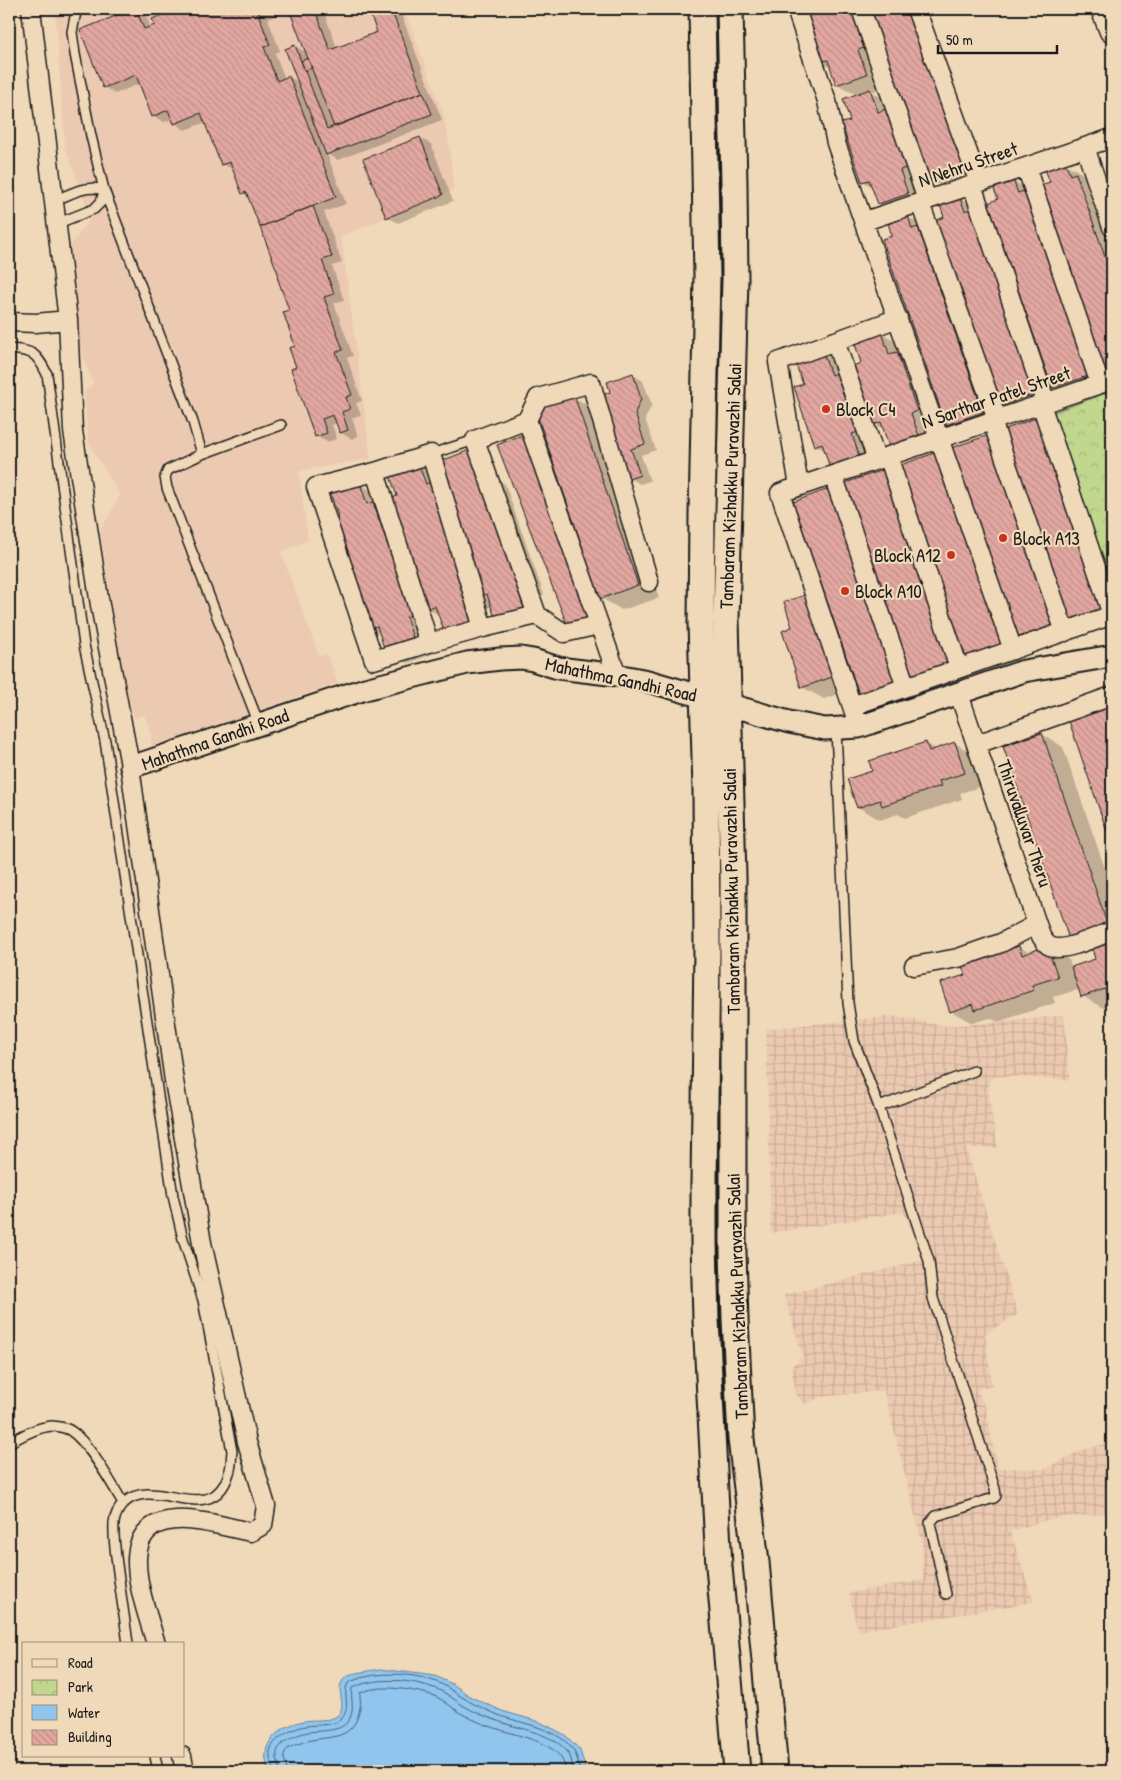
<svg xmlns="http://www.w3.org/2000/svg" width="1121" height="1780" font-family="'Patrick Hand',sans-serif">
<defs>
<pattern id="industrial-grid" width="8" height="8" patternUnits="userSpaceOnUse" patternTransform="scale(1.25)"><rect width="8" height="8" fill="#eccab1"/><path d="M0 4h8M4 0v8" fill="none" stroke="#caad98"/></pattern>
<pattern id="park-crowns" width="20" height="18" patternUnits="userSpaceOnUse" patternTransform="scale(1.25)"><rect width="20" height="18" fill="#c0d78d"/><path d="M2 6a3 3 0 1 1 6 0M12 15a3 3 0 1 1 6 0" fill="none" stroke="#a4b879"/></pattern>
<pattern id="building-back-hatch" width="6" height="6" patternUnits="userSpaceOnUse" patternTransform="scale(1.25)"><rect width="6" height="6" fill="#e2a7a1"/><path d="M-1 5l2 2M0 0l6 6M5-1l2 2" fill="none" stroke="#c18f8a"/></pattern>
</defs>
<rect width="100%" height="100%" fill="#f0d9b8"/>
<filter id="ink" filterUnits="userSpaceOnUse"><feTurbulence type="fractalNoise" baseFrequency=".02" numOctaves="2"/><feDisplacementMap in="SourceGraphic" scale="10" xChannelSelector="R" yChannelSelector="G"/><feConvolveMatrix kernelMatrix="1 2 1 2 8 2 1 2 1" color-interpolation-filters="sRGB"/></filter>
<g filter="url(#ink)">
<path fill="#eccab1" d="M55,9h349l39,103 6,30 5,47 -11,6 -102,41 30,223 -72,12 9,69 -27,12 38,104 8,-2 11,29 -187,65v-15l-7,-18 -10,3 -13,-50 -21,-137 20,-36 -32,-54 -4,-48 9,-10 -13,-34 -10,-103 21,-29 -26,-70z"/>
<path fill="url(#industrial-grid)" d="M1064,1015l6,65 -73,-4 -6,3 -3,12 10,57h-32l52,166 -33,20 7,51 -15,5 9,18 11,60 48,1 37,-19 30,-8v71l-57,5 -45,13 24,71 -176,29 -9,-38 74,-13 -1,-37 -38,-152 -64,6 -14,7 -9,-7 -6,-30 12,-10 -19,-62 139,-35 -19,-48 -133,21 -5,-204 126,-13 53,10 57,-4z"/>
<path fill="url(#park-crowns)" stroke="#6e7a54" d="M1112,391v209l-63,-186z"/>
<path fill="#90c5ee" stroke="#62819a" d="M381,1669l54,7 19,9 17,12 31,14 38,11 25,13 15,15 6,21h-317c-12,-27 10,-45 35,-50 10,-2 27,1 34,-6 10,-10 -4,-26 6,-36 7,-7 27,-8 37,-10z"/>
<path fill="#0003" fill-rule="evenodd" d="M135,9l11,6 5,13 5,-2 -2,-6 27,-11h142l14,39 41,-15 -9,-24h30l43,111 -104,40 -11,-6 19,50 -22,8 18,51 -10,3 12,34 -10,3 19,53 -6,2 15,43 -6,2 5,12 -9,3 6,18 -6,3 -11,-6 -4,-10 -5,2 5,14 -10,3 -11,-6 -19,-68v-22l-7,-35 -9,-34 -32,-80 -6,-4 -9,-23 -12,-6 -16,-42 -21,8 -10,-7 -2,-4 -9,3 -11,-6 -12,-33 -26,11 -11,-7zM290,10l17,43 -12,-7 5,37 -11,-6 -4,2 -10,-26 5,-2 -12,-32z
M803,9h47l15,45h3l-16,-45h16l20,77 -16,6 20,11 19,22 -40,-116h55l59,171 -34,12 -22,-13 -17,-52 17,79 -28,10 -22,-12 -6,-16 -10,-7 -11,-60 5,-26 -20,-11 -5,-16 -11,-6z
M420,138l11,6 22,57 -55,22 -11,-6z
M1065,164l22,12 25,53v145l-7,-4 -53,-187z
M1013,181l22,13 74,194 -34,12 -22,-13 -54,-187z
M960,199l21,13 75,194 -35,12 -21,-13 -54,-187z
M908,217l21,13 74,195 -34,11 -21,-12 -54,-187z
M881,333l22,12 37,104 -28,10 -22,-13 -5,-16 -11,-6 -11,-60z
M823,354l14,8 37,104 -48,-15 -11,-6z
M632,374l11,7 9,24 -7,14 11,31 -15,5 9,26 -10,3 -10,-6 -18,-85z
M573,397l22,12 64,189 -37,12 -23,-13 13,35 -21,6 -22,-12 -47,-190 22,13 40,108 2,-1z
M418,464l22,13 57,2 8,5 39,111 -7,2 8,23 -27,10 -22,-12 -3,-11 -8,2 8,24 -27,10 -21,-13 -6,-15 -12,-7 6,19 -6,2 8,24 -27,10 -22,-13 -5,-15 -12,-7 -29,-111 20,-33 21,13 6,15 12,-15z
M808,596l23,13 80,80 -37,13 -14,-8 -2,-7 -34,12 -22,-12 -8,-59z
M1108,709l4,2v132l-41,-122z
M1042,734l21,13 49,142v117l-8,2 -22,-12 -2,-7 -27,8 2,6 -57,19 -8,-4 -18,5 -21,-12 68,-64 11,6 17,-5 22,12 3,8 25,-8 -3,-10 -2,1 -22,-13z
M926,743l11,7 18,-7 21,13 10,29 -26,8 2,6 -57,19 -7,-4 -18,6 -22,-13 16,-36z"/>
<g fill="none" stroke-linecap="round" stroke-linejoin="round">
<path stroke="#4a6070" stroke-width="1" d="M273,1771c0,-6 -4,-13 -3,-19 2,-14 24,-24 36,-26 11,-2 30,1 37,-9 8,-11 -1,-24 5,-34 24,-12 60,-11 86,-2 12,4 22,13 33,19 9,6 21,10 31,15 24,9 63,13 77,38 3,5 3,13 5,18
M280,1771c-1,-6 -4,-12 -3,-19 2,-10 21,-18 31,-20 13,-2 35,1 42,-14 5,-11 0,-20 2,-30 23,-11 55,-9 79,-1 12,3 22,12 33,19 10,6 21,10 31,14 22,9 63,13 75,36 2,4 2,11 3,15
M287,1771c0,-5 -5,-14 -2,-19 2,-4 9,-7 13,-8 26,-11 55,2 62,-36 1,-5 0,-10 0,-15 19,-9 48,-4 68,1 14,3 23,14 36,21 10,5 21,10 31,13 20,7 40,10 57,21 9,6 12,13 14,22"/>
</g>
<path fill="url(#building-back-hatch)" stroke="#1c1c1c" d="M133,9h3l8,20 11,-4 -3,-6 26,-10h90l-10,4 12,32 -6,2 13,34 12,-5 47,121 -76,30 -14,-35 -4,2 -12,-32 -9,3 -20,-52 -27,11 -6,-14 -16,7 -16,-42 -33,13 -23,-58z
M289,9h26l15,41 47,-18 -9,-23h23l32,83 -89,35z
M802,9h49l13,39 -6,2 9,24 -31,11 -8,-25 -8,2z
M869,9h40l55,159 -36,12z
M295,45l32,84 96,-37 9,22 -106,41 -41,-106z
M308,58l4,10 -7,3 -4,-10z
M870,89l8,23 8,-3 20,59 -6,2 8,24 -30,10 -9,-24 -7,2 -21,-59 9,-2 -7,-22z
M420,137l23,58 -57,23 -23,-59z
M1112,161v15l-4,-13z
M1065,162l5,13 6,-2 36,104v91l-8,3 -64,-186 10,-3 -5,-13z
M1013,180l5,13 6,-2 64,185 -36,12 -64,-185 10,-4 -5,-12z
M960,198l5,13 6,-3 64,186 -36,12 -64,-185 9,-4 -4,-12z
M313,206l19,51 -10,3 12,34 -10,3 19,53 -7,2 16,43 -6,2 4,12 -8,3 6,18 -8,3 -7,-18 -11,4 5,14 -12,4 -24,-68 5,-2 -7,-19 6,-2 -12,-34 6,-2 -12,-33 2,-1 -19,-49z
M908,216l4,13 6,-2 65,185 -37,13 -64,-186 10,-3 -4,-13z
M882,332l7,22 8,-2 20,59 -6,2 8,23 -30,11 -8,-25 -8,3 -20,-59 8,-3 -7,-22z
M823,353l8,22 7,-2 20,59 -6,2 8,24 -30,10 -8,-25 -8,3 -20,-59 9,-3 -8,-22z
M633,373l8,26 -6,14 10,31 -14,5 9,26 -11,4 -29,-83 10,-4 -3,-10z
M574,395l64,190 -38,14 -65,-190z
M1041,416l66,193 -38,13 -66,-192z
M522,435l69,185 -23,7 -71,-182z
M989,435l67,192 -39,14 -66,-193z
M470,450l53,132 -7,3 8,23 -29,10 -8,-24 -9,3 -37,-136z
M937,452l66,193 -38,13 -67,-192z
M418,463l8,21 5,-2 40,113 -7,2 9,24 -29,10 -9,-25 -9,3 -38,-109 9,-4 -8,-23z
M883,470l67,193 -39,13 -66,-193z
M360,483l7,21 6,-2 39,113 -6,2 8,24 -29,10 -8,-25 -9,3 -39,-109 9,-4 -8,-23z
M831,488l66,193 -38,13 -66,-192z
M808,594l27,82 -34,12 -19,-57 10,-4 -8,-25z
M1108,707l4,13v126l-43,-125z
M1042,733l66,193 -39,13 -66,-193z
M926,742l3,9 26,-9 10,31 -26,8 2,5 -59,20 -2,-6 -23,8 -10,-29 25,-8 -3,-10z
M1112,941v50l-6,2 -1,-4 -24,8 -10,-30 24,-8 -3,-11z
M1019,946l3,9 25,-9 11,31 -26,8 2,5 -59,20 -2,-6 -23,8 -10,-29 25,-8 -3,-10z"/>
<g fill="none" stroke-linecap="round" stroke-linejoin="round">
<defs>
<path id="service" d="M78,9l-2,3 -4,20 3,22 16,82 13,54 89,232 9,32 -34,16 -3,7 2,11 92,236
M54,201c16,-7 33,-17 50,-11
M56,224l38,-15 7,-7 3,-11
M9,349c24,2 27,3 38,25l37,271 21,96 68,455 10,43 20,61 29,151c-1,7 0,15 -3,22 -17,57 -74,1 -105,30 -5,5 -9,12 -10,20 -1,16 2,33 4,49 3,24 7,48 10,72
M202,454l79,-29
M431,454l44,-14
M836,729l12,274 6,38 25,66 50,154 4,37 62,191 1,7 -2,2 -58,18 -6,7 16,71
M879,1107l95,-36
M9,1443c12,-7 28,-16 43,-17 5,0 15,2 19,5 18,12 41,53 52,72
M155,1756l3,15"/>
<path id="minor" d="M31,9l37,311 5,111 27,174 29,155 45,321 28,162 45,199 19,64 -3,19 -12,7c-21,-4 -43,-11 -64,-12 -80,-4 -43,80 -31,124
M796,9l31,92 9,42 177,507
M861,9l66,191
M916,9l63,174
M1100,9l9,23 3,2
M1085,147l27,80
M1026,167l74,217
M972,185l74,218
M920,203l77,216
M865,221l247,-83
M9,322l27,1 32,-3
M835,341l42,119
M527,420l11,-22 53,-15 58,199
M992,421l73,211
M888,456l71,212
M375,472l-59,15 58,173 55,-17 -54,-171 56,-18 52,174 54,-13 -62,-175 52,-20 90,255
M833,475l73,212
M799,486l-21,-124 120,-44
M537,615l27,18 35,-8
M429,643l54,-15
M959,694l82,242c3,5 5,9 11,11 13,5 46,-11 60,-16
M852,706l260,-91 -71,-211
M859,727l-79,-234 332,-113
M977,744l135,-48
M914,966l44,-8 43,-15 36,-19
M182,1756l3,15"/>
<path id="tertiary" d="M131,767l234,-78 102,-26 33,-4 21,-1 12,2 25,8 59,7 31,6 141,41 36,7 34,-2 165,-56 88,-15"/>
<path id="secondary" d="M702,9l5,268 -5,237 -1,109 5,168 1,158 -3,235v58l2,78 13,246 18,205
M730,9l4,175 1,95 -9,341 7,257v374l2,68 6,120 15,123 19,209"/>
</defs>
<use href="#service" stroke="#1c1c1c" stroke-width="12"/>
<use href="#minor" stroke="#1c1c1c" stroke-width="21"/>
<use href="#tertiary" stroke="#1c1c1c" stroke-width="25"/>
<use href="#secondary" stroke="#1c1c1c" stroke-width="29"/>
<use href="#service" stroke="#f0d9b8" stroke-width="9"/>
<use href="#minor" stroke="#f0d9b8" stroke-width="18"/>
<use href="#tertiary" stroke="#f0d9b8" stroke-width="21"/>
<use href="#secondary" stroke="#f0d9b8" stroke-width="25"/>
</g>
</g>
<g fill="#c8321e" stroke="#f0d9b8" stroke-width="2">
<circle cx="826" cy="409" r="5"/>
<circle cx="1003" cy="538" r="5"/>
<circle cx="951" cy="555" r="5"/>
<circle cx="845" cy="591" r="5"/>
</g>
<g text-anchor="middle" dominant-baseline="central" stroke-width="4.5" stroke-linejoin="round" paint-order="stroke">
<g font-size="19" fill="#1c1c1c" stroke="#f0d9b8">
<text transform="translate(968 164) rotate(-19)">N Nehru Street</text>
<text transform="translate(996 397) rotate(-19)">N Sarthar Patel Street</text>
<text transform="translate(730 486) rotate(-88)">Tambaram Kizhakku Puravazhi Salai</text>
<text transform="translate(621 679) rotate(12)">Mahathma Gandhi Road</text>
<text transform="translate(215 739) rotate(-19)">Mahathma Gandhi Road</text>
<text transform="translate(1025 823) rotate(71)">Thiruvalluvar Theru</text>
<text transform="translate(731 891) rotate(-91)">Tambaram Kizhakku Puravazhi Salai</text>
<text transform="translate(737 1296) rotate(-92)">Tambaram Kizhakku Puravazhi Salai</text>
</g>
<g font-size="19" fill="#1c1c1c" stroke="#f0d9b8" text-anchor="start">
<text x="836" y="409">Block C4</text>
<text x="1013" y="538">Block A13</text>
<text x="941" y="555" text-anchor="end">Block A12</text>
<text x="855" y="591">Block A10</text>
</g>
</g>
<rect width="1121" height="1780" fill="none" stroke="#f0d9b8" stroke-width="30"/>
<rect x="15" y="15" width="1091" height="1750" fill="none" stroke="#1c1c1c" stroke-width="2" filter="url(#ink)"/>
<rect x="22" y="1642" width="162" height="115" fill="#f0d9b8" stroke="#9b8d7a"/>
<rect x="32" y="1659" width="25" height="8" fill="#f0d9b8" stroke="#9b8d7a"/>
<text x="68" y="1668" font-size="15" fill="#1c1c1c">Road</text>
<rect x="32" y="1680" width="25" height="15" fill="url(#park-crowns)" stroke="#9b8d7a"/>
<text x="68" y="1692" font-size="15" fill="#1c1c1c">Park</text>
<rect x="32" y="1705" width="25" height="15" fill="#90c5ee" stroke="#9b8d7a"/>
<text x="68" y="1718" font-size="15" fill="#1c1c1c">Water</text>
<rect x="32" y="1730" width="25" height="15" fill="url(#building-back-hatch)" stroke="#9b8d7a"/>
<text x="68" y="1742" font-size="15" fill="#1c1c1c">Building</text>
<path d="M938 45v8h119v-8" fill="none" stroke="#1c1c1c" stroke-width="2.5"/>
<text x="946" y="45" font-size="15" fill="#1c1c1c" stroke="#f0d9b8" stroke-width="4" paint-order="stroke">50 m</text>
</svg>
